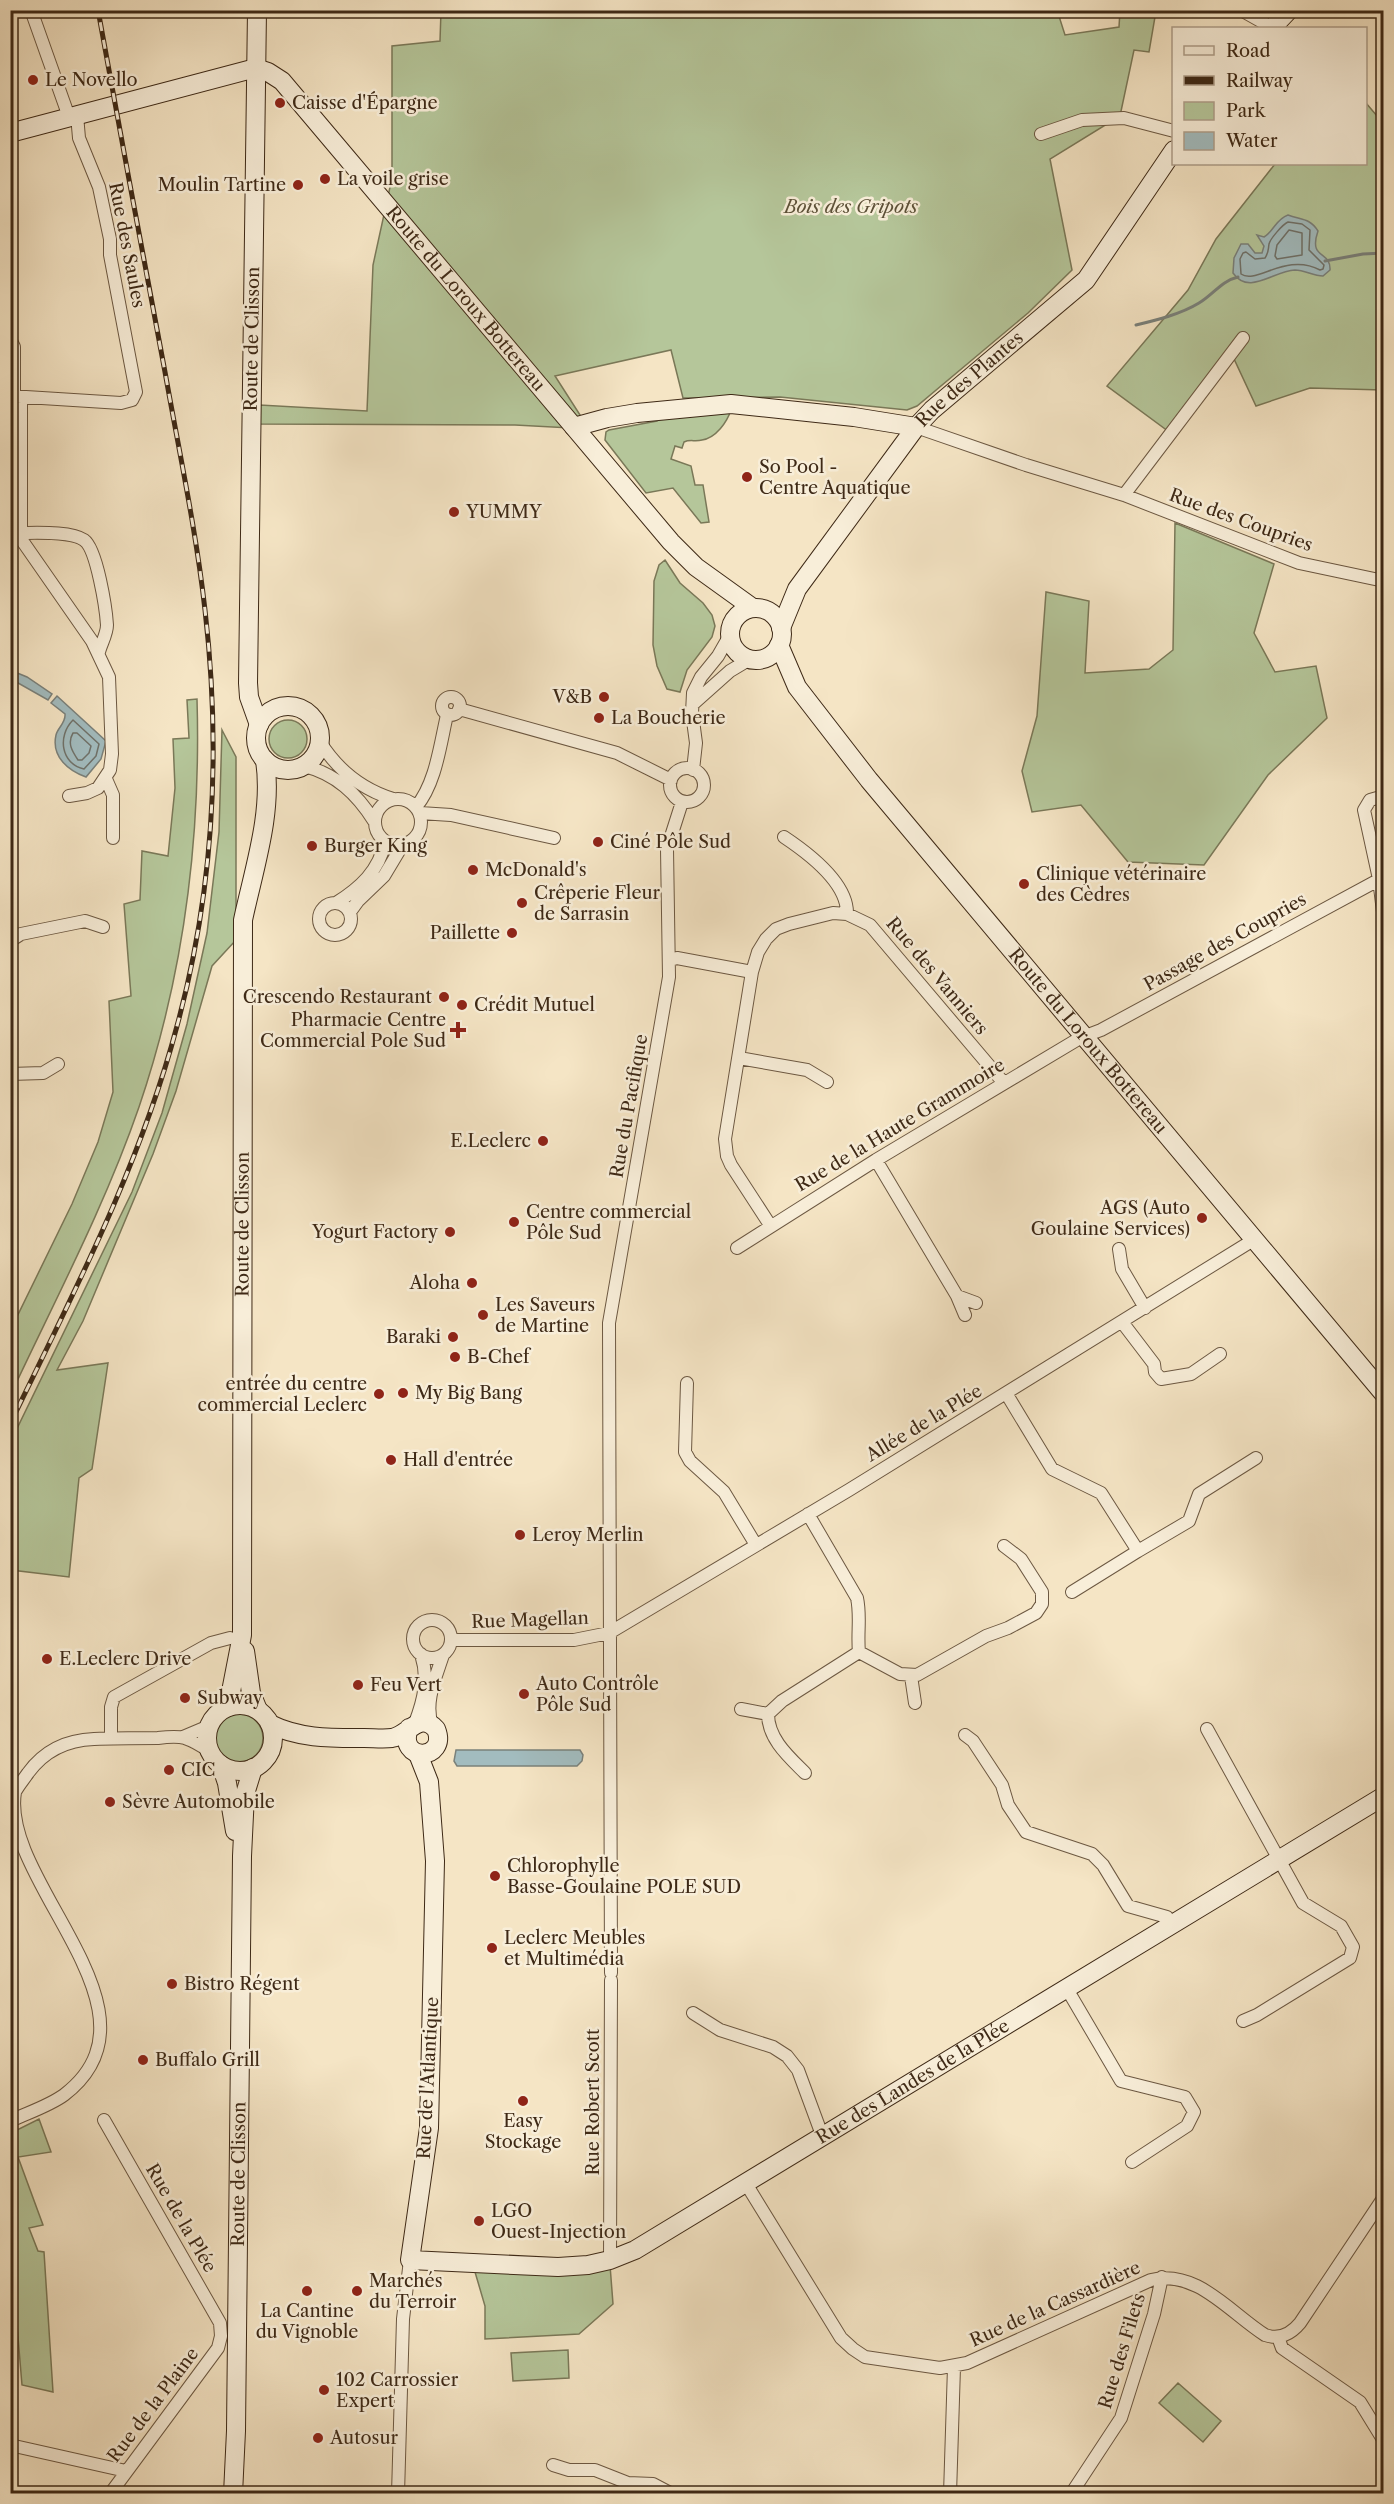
<svg xmlns="http://www.w3.org/2000/svg" width="1394" height="2504" font-family="'Libre Caslon Text',serif">
<rect width="100%" height="100%" fill="#f5e5c5"/>
<filter id="stains"><feTurbulence type="fractalNoise" baseFrequency=".00333" numOctaves="4"/><feColorMatrix values="0 0 0 0 .2 0 0 0 0 .09 0 0 0 0 .02 0 0 0 .5 -.17"/></filter>
<radialGradient id="worn" r=".72"><stop offset=".6" stop-color="#630" stop-opacity="0"/><stop offset="1" stop-color="#630" stop-opacity=".3"/></radialGradient>
<path fill="#b5c69a" stroke="#7a7858" stroke-width="1.5" d="M1057,10l8,25 54,-8 1,-16h36l-7,41 -15,-2 -14,66 -70,43 22,111 -44,43 -111,93 -10,4 -127,-13 -97,1 -12,-48 -116,26 34,53 -74,-4 -255,-1v-19l107,6 6,-146 19,-87v-132l48,-5 1,-30z
M1366,103l17,20v267l-73,-2 -54,18 -22,-47 -62,75 -65,-48 81,-96 28,-51 59,-75h91z
M731,410c-4,12 -15,28 -29,30 -7,2 -12,-1 -18,2l-2,6 -7,-2 -4,13 20,7 4,19h8l6,37 -8,1 -28,-35 -27,5 -41,-53 1,-8 3,-2 48,-9 2,-2z
M1175,523l99,41 -20,69 21,39 41,-6 11,52 -59,57 -64,90 -76,-3 -47,-57 -49,7 -10,-41 15,-55 9,-124 43,9 -4,72 64,-4 24,-19z
M665,560l15,23 23,20 9,12 3,11 -3,11 -25,33 -7,22 -13,-3 -10,-23 -4,-21 1,-64 5,-16z
M197,699c4,139 -13,276 -58,408 -34,99 -84,193 -128,287v-65l61,-125 26,-62 15,-50 -4,-91 22,-5 -7,-92 16,-4 2,-49 26,5 7,-68 -2,-49 16,-1 -2,-38z
M269 739a19 19 0 1 1 38 0a19 19 0 1 1-38 0Z
M222,730l14,27v183l-24,26 -36,125 -23,63 -70,167 -26,49 51,-7 -16,106 -13,9 -10,99 -58,-7 -1,-127 122,-251 30,-79 25,-89 20,-91 12,-101z
M215 1738a24 24 0 1 1 48 0a24 24 0 1 1-48 0Z
M39,2119l12,33 -33,5 25,68 -14,3 9,23 6,1 9,140 -31,-7 -10,-120h-1v-132z
M610,2265l3,39 -34,30 -94,5v-33l-10,-34 94,1z
M568,2350l1,28 -56,3 -2,-28z
M1178,2383l43,38 -18,21 -44,-39z"/>
<path fill="#a2bcbf" stroke="#7a817b" stroke-width="1.5" d="M1288,215c13,5 22,3 30,16 -10,29 13,19 12,39l-7,6c-10,0 -18,-6 -28,-6 -22,1 -46,26 -62,3l1,-15 7,-14h7l7,9h7l2,-7 -7,-11 7,2c10,-6 12,-18 24,-22z
M10,670l17,7 25,17 -4,6 -37,-21z
M57,696l49,45 -5,18 -15,18c-17,-6 -35,-20 -30,-42 2,-8 10,-12 9,-21l-14,-11z
M456,1750h124l3,5 -1,6 -5,5h-120l-3,-5z"/>
<g fill="none" stroke-linecap="round" stroke-linejoin="round">
<path stroke="#70726a" stroke-width="1.5" d="M1288,222l14,2 8,6 -1,20 15,15 -1,4 -3,1c-34,-18 -64,15 -79,4l-1,-15 3,-6 3,-1 9,7 10,-1c4,-6 3,-8 4,-14 1,-5 14,-20 19,-22z
M1289,230l13,3v22l-25,4 -2,-3 2,-11z
M73,720l26,24 -3,12 -12,13c-23,-5 -27,-33 -11,-49z
M73,733h4l14,13 -2,7 -7,7h-4c-6,-9 -11,-17 -5,-27z"/>
<path stroke="#7a817b" stroke-width="3" d="M1325,261l38,-7 21,-1
M1136,325c21,-5 45,-11 63,-22 15,-9 22,-22 39,-26"/>
<defs>
<path id="street" d="M31,10l38,107
M1241,10l32,18
M1041,134l41,-14 42,-2 50,13
M10,339l4,8v49
M10,396l111,7 11,-3 4,-8 -26,-137v-16l-11,-52 -20,-49 -2,-23
M21,397v142l71,102 17,36 3,77 -2,16 -12,18 -11,5 -18,3
M916,427l110,38 98,30 175,68 85,18
M1124,495l119,-157
M19,533c17,0 52,-2 65,7 13,9 22,69 23,85 0,9 -6,19 -8,27
M442 706a9 9 0 1 1 18 0a9 9 0 1 1-18 0Z
M693,704l37,-33 20,-12
M459,709l158,44 54,27
M320,742c17,27 41,47 73,57
M304,766c32,8 53,28 70,55
M670 785a17 17 0 1 1 34 0a17 17 0 1 1-34 0Z
M693,770l3,-27 -4,-30 1,-20 8,-16 17,-21 12,-21
M106,779l7,16v43
M1384,796l-14,4 -6,10 15,69 5,41
M375 822a23 23 0 1 1 46 0a23 23 0 1 1-46 0Z
M416,807c20,-24 24,-62 31,-92
M420,813l31,2 103,23
M784,837c24,16 64,46 63,77
M336,903c24,-15 43,-32 49,-61
M319 919a16 16 0 1 1 32 0a16 16 0 1 1-32 0Z
M350,912l8,-11 26,-25 18,-30
M10,941l11,-7 64,-13 18,6
M670,960l7,-2 75,14
M739,1058l68,12 20,12
M10,1074l33,-1 15,-9
M876,1160l81,136 19,7
M770,1225l-39,-60 -4,-9 -2,-17 27,-167 6,-20 8,-13 10,-10 13,-5 44,-11 14,1 23,11 133,157
M737,1248l139,-88 204,-122 21,-8 283,-153
M1119,1249l3,20 23,39
M957,1296l8,19
M1122,1322l32,42 1,8 6,7 30,-5 29,-20
M687,1383l-2,69 5,9 34,31 32,53
M1006,1393l46,76 49,24 37,58 51,-30 10,-27 57,-36
M808,1514l49,84c4,18 0,36 2,54l41,22 17,1 69,-39 22,-8 28,-15 6,-9v-12l-21,-33 -17,-13
M1072,1592l66,-41
M413 1639a19 19 0 1 1 38 0a19 19 0 1 1-38 0Z
M451,1640h123l35,-7 240,-143 406,-251
M911,1676l4,27
M741,1709l27,5
M415,1723c9,-24 14,-44 6,-69
M432,1725c-8,-23 4,-48 11,-70
M1207,1729l96,174 38,23 12,21 -3,11 -93,57 -14,6
M965,1735l8,6 29,44 6,20 18,27 66,22 11,11 25,41 39,11 6,8
M183,1737l26,-11
M111,1738v-31l3,-10 97,-54 19,-5
M805,1773c-16,-16 -37,-34 -37,-59l14,-13 77,-49
M611,1973l-2,-650 60,-346 -2,-128 15,-47
M1067,1989l54,92 64,16 9,15 -7,14 -55,36
M693,2013l27,17 53,17 14,9 11,14 24,65
M104,2120l116,203 1,13 -3,12 -108,146
M10,2121c17,-8 39,-15 54,-26 109,-83 -64,-212 -49,-303 3,-6 9,-13 13,-19 16,-22 38,-33 66,-34 21,-1 42,-1 64,-1 8,-1 19,-2 27,0 9,3 17,8 24,13
M745,2182l96,156 12,11 12,8 75,11 27,-5 184,-83c46,-11 78,32 114,55 14,5 26,-1 35,-12l84,-126
M610,2260l1,-280
M1278,2337l4,11 78,54 24,39
M10,2445l116,26
M553,2465l16,5h26l33,13 25,1 19,10
M398,2494l5,-175 7,-59
M950,2494l4,-127
M1071,2494l50,-76 33,-104 8,-37"/>
<g id="secondary">
<path d="M257,10l-9,673 1,14 10,28"/>
<path d="M1272,28l17,-18"/>
<path id="s1" d="M256,68l12,4 14,9 389,461 25,25 57,41"/>
<path d="M10,133l246,-65"/>
<path d="M574,427l33,-9 30,-5 94,-9 123,13 62,10"/>
<circle cx="756" cy="634" r="26"/>
<path id="s2" d="M781,628l16,-39 119,-162 16,-17 154,-130 88,-130"/>
<path id="s3" d="M779,645l18,42 72,93 515,614"/>
<circle cx="288" cy="738" r="32"/>
<path d="M245,1651l6,42 7,17"/>
<circle cx="240" cy="1738" r="33"/>
<path id="s4" d="M228,1707l14,-72 1,-715c11,-52 30,-107 22,-160"/>
<path d="M270,1724c30,15 62,14 94,14 9,0 20,1 28,0 17,-3 27,-27 44,-9 13,32 -40,34 -27,-1"/>
<path id="s5" d="M418,1754l11,28 6,79 -6,267 -19,132 148,7 30,-2 22,-5 25,-10 749,-454"/>
<path d="M221,1765l6,18 8,48"/>
<path id="s6" d="M233,2494l3,-63 6,-575 3,-62 8,-26"/>
</g>
</defs>
<use href="#street" stroke="#6c5842" stroke-width="14"/>
<use href="#secondary" stroke="#3e2916" stroke-width="20"/>
<use href="#street" stroke="#f8eed9" stroke-width="12"/>
<use href="#secondary" stroke="#f8eed9" stroke-width="18"/>
<defs>
<path id="rail" d="M10,1424c63,-130 130,-258 167,-398 37,-136 44,-277 28,-416 -9,-80 -26,-159 -40,-238 -23,-121 -45,-241 -67,-362"/>
</defs>
<use href="#rail" stroke="#3e2916" stroke-width="5"/>
<use href="#rail" stroke="#f8eed9" stroke-width="3" stroke-dasharray="9" stroke-linecap="butt"/>
</g>
<g fill="#8f2418" stroke="#f8eed9" stroke-width="2">
<circle cx="33" cy="80" r="6"/>
<circle cx="280" cy="103" r="6"/>
<circle cx="325" cy="179" r="6"/>
<circle cx="298" cy="185" r="6"/>
<circle cx="747" cy="477" r="6"/>
<circle cx="454" cy="512" r="6"/>
<circle cx="604" cy="697" r="6"/>
<circle cx="599" cy="718" r="6"/>
<circle cx="598" cy="842" r="6"/>
<circle cx="312" cy="846" r="6"/>
<circle cx="473" cy="870" r="6"/>
<circle cx="1024" cy="884" r="6"/>
<circle cx="522" cy="903" r="6"/>
<circle cx="512" cy="933" r="6"/>
<circle cx="444" cy="997" r="6"/>
<circle cx="462" cy="1005" r="6"/>
<path d="M455 1021h6v6h6v6h-6v6h-6v-6h-6v-6h6z"/>
<circle cx="543" cy="1141" r="6"/>
<circle cx="1202" cy="1218" r="6"/>
<circle cx="514" cy="1222" r="6"/>
<circle cx="450" cy="1232" r="6"/>
<circle cx="472" cy="1283" r="6"/>
<circle cx="483" cy="1315" r="6"/>
<circle cx="453" cy="1337" r="6"/>
<circle cx="455" cy="1357" r="6"/>
<circle cx="403" cy="1393" r="6"/>
<circle cx="379" cy="1394" r="6"/>
<circle cx="391" cy="1460" r="6"/>
<circle cx="520" cy="1535" r="6"/>
<circle cx="47" cy="1659" r="6"/>
<circle cx="358" cy="1685" r="6"/>
<circle cx="524" cy="1694" r="6"/>
<circle cx="185" cy="1698" r="6"/>
<circle cx="169" cy="1770" r="6"/>
<circle cx="110" cy="1802" r="6"/>
<circle cx="495" cy="1876" r="6"/>
<circle cx="492" cy="1948" r="6"/>
<circle cx="172" cy="1984" r="6"/>
<circle cx="143" cy="2060" r="6"/>
<circle cx="523" cy="2101" r="6"/>
<circle cx="479" cy="2221" r="6"/>
<circle cx="307" cy="2291" r="6"/>
<circle cx="357" cy="2291" r="6"/>
<circle cx="324" cy="2390" r="6"/>
<circle cx="318" cy="2438" r="6"/>
</g>
<g text-anchor="middle" dominant-baseline="central" stroke-width="5" stroke-linejoin="round" paint-order="stroke">
<g font-size="18" fill="#3e2916" stroke="#f8eed9" text-anchor="start">
<text x="45" y="80">Le Novello</text>
<text x="292" y="103">Caisse d'Épargne</text>
<text x="337" y="179">La voile grise</text>
<text x="286" y="185" text-anchor="end">Moulin Tartine</text>
<text x="759" y="467">So Pool -<tspan x="759" dy="21">Centre Aquatique</tspan></text>
<text x="466" y="512">YUMMY</text>
<text x="592" y="697" text-anchor="end">V&amp;B</text>
<text x="611" y="718">La Boucherie</text>
<text x="610" y="842">Ciné Pôle Sud</text>
<text x="324" y="846">Burger King</text>
<text x="485" y="870">McDonald's</text>
<text x="1036" y="874">Clinique vétérinaire<tspan x="1036" dy="21">des Cèdres</tspan></text>
<text x="534" y="893">Crêperie Fleur<tspan x="534" dy="21">de Sarrasin</tspan></text>
<text x="500" y="933" text-anchor="end">Paillette</text>
<text x="432" y="997" text-anchor="end">Crescendo Restaurant</text>
<text x="474" y="1005">Crédit Mutuel</text>
<text x="446" y="1020" text-anchor="end">Pharmacie Centre<tspan x="446" dy="21">Commercial Pole Sud</tspan></text>
<text x="531" y="1141" text-anchor="end">E.Leclerc</text>
<text x="1190" y="1208" text-anchor="end">AGS (Auto<tspan x="1190" dy="21">Goulaine Services)</tspan></text>
<text x="526" y="1212">Centre commercial<tspan x="526" dy="21">Pôle Sud</tspan></text>
<text x="438" y="1232" text-anchor="end">Yogurt Factory</text>
<text x="460" y="1283" text-anchor="end">Aloha</text>
<text x="495" y="1305">Les Saveurs<tspan x="495" dy="21">de Martine</tspan></text>
<text x="441" y="1337" text-anchor="end">Baraki</text>
<text x="467" y="1357">B-Chef</text>
<text x="367" y="1384" text-anchor="end">entrée du centre<tspan x="367" dy="21">commercial Leclerc</tspan></text>
<text x="415" y="1393">My Big Bang</text>
<text x="403" y="1460">Hall d'entrée</text>
<text x="532" y="1535">Leroy Merlin</text>
<text x="59" y="1659">E.Leclerc Drive</text>
<text x="536" y="1684">Auto Contrôle<tspan x="536" dy="21">Pôle Sud</tspan></text>
<text x="370" y="1685">Feu Vert</text>
<text x="197" y="1698">Subway</text>
<text x="181" y="1770">CIC</text>
<text x="122" y="1802">Sèvre Automobile</text>
<text x="507" y="1866">Chlorophylle<tspan x="507" dy="21">Basse-Goulaine POLE SUD</tspan></text>
<text x="504" y="1938">Leclerc Meubles<tspan x="504" dy="21">et Multimédia</tspan></text>
<text x="184" y="1984">Bistro Régent</text>
<text x="155" y="2060">Buffalo Grill</text>
<text x="523" y="2121" text-anchor="middle">Easy<tspan x="523" dy="21">Stockage</tspan></text>
<text x="491" y="2211">LGO<tspan x="491" dy="21">Ouest-Injection</tspan></text>
<text x="369" y="2281">Marchés<tspan x="369" dy="21">du Terroir</tspan></text>
<text x="307" y="2311" text-anchor="middle">La Cantine<tspan x="307" dy="21">du Vignoble</tspan></text>
<text x="336" y="2380">102 Carrossier<tspan x="336" dy="21">Expert</tspan></text>
<text x="330" y="2438">Autosur</text>
</g>
<g font-size="18" font-style="italic" fill="#5c5037" stroke="#f8eed9">
<text x="851" y="207">Bois des Gripots</text>
</g>
<g font-size="18" fill="#3e2916" stroke="#f8eed9">
<text transform="translate(127 245) rotate(79)">Rue des Saules</text>
<text stroke="none"><textPath href="#s1" startOffset="314">Route du Loroux Bottereau</textPath></text>
<text transform="translate(252 339) rotate(-89)">Route de Clisson</text>
<text stroke="none"><textPath href="#s2" startOffset="315">Rue des Plantes</textPath></text>
<text transform="translate(1241 520) rotate(20)">Rue des Coupries</text>
<text transform="translate(1225 942) rotate(-29)">Passage des Coupries</text>
<text transform="translate(937 976) rotate(50)">Rue des Vanniers</text>
<text stroke="none"><textPath href="#s3" startOffset="504">Route du Loroux Bottereau</textPath></text>
<text transform="translate(629 1106) rotate(-80)">Rue du Pacifique</text>
<text transform="translate(900 1125) rotate(-31)">Rue de la Haute Grammoire</text>
<text stroke="none"><textPath href="#s4" startOffset="484">Route de Clisson</textPath></text>
<text transform="translate(924 1423) rotate(-31)">Allée de la Plée</text>
<text transform="translate(530 1620) rotate(-2)">Rue Magellan</text>
<text transform="translate(428 2078) rotate(-87)">Rue de l'Atlantique</text>
<text stroke="none"><textPath href="#s5" startOffset="1062">Rue des Landes de la Plée</textPath></text>
<text transform="translate(593 2102) rotate(-90)">Rue Robert Scott</text>
<text stroke="none"><textPath href="#s6" startOffset="320">Route de Clisson</textPath></text>
<text transform="translate(181 2218) rotate(60)">Rue de la Plée</text>
<text transform="translate(1055 2304) rotate(-24)">Rue de la Cassardière</text>
<text transform="translate(1122 2351) rotate(-73)">Rue des Filets</text>
<text transform="translate(153 2405) rotate(-53)">Rue de la Plaine</text>
</g>
</g>
<rect width="1394" height="2504" fill="none" stroke="#f5e5c5" stroke-width="36"/>
<rect x="12" y="12" width="1370" height="2480" fill="none" stroke="#3e2916" stroke-width="3"/>
<rect x="18" y="18" width="1358" height="2468" fill="none" stroke="#3e2916" stroke-width="1.5"/>
<rect x="1172" y="27" width="195" height="138" fill="#f8eed9" stroke="#ae9f8b" stroke-width="1.5"/>
<rect x="1184" y="46" width="30" height="9" fill="#f8eed9" stroke="#ae9f8b" stroke-width="1.5"/>
<text x="1226" y="57" font-size="18" fill="#3e2916">Road</text>
<rect x="1184" y="76" width="30" height="9" fill="#3e2916" stroke="#ae9f8b" stroke-width="1.5"/>
<text x="1226" y="87" font-size="18" fill="#3e2916">Railway</text>
<rect x="1184" y="102" width="30" height="18" fill="#b5c69a" stroke="#ae9f8b" stroke-width="1.5"/>
<text x="1226" y="117" font-size="18" fill="#3e2916">Park</text>
<rect x="1184" y="132" width="30" height="18" fill="#a2bcbf" stroke="#ae9f8b" stroke-width="1.5"/>
<text x="1226" y="147" font-size="18" fill="#3e2916">Water</text>
<rect width="100%" height="100%" filter="url(#stains)"/>
<rect width="100%" height="100%" fill="url(#worn)"/>
</svg>
